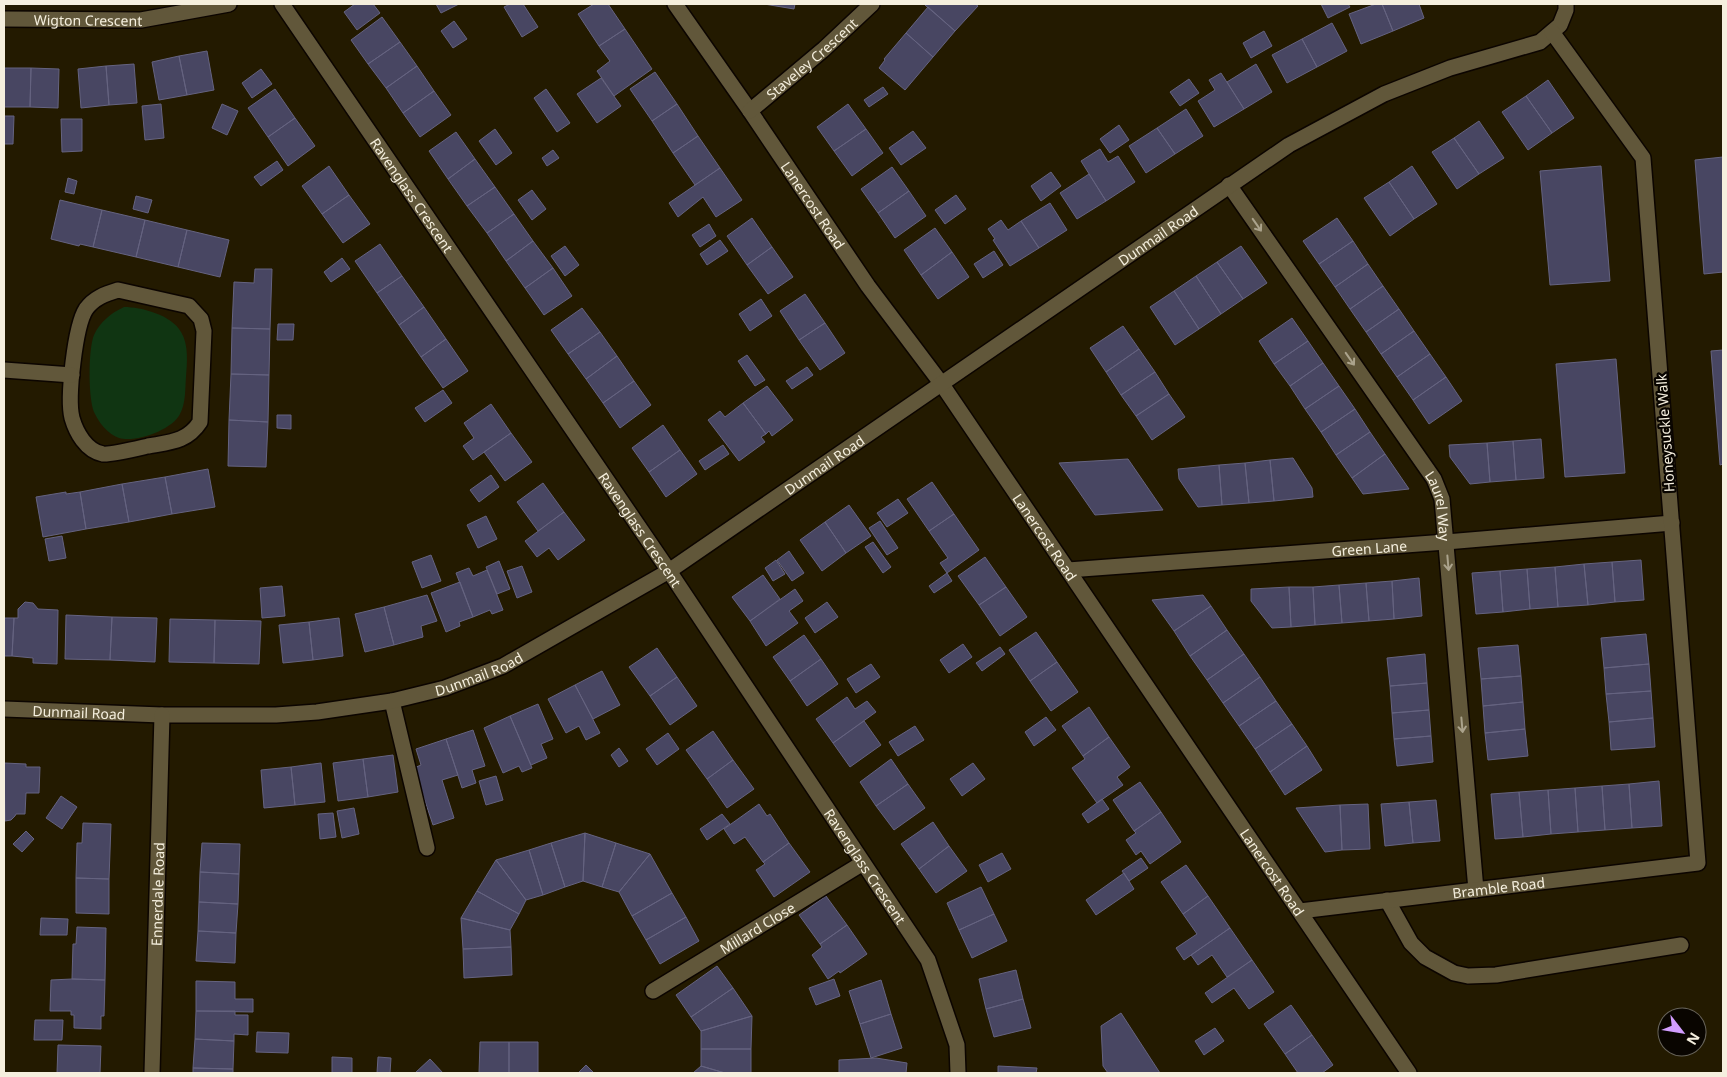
<svg xmlns="http://www.w3.org/2000/svg" width="1727" height="1077" font-family="'Noto Sans',sans-serif">
<rect width="100%" height="100%" fill="#231a00"/>
<path fill="#103512" d="M124,307c17,0 48,8 57,25 8,13 6,31 5,45 -1,12 0,26 -6,37 -8,16 -44,29 -61,24 -11,-4 -19,-14 -24,-24 -7,-12 -7,-65 -1,-79 6,-13 17,-22 30,-28z"/>
<path fill="#484662" stroke="#656380" d="M355,4h18l7,9 -23,17 -13,-18z
M436,4h23l-18,9z
M510,4h13l15,23 -16,10 -18,-30z
M594,4h14l17,25 -26,17 -21,-32z
M764,4h31l-1,5z
M926,4h49l3,2 -23,25 -30,-26z
M1321,4h27l2,3 -22,11z
M1376,4h6l11,27 -32,13 -12,-30z
M1382,4h37l5,14 -31,13z
M928,7l27,24 -22,26 -27,-24z
M382,17l18,25 -32,22 -17,-24z
M454,21l13,18 -14,9 -12,-17z
M1332,23l15,28 -30,16 -15,-28z
M625,29l27,40 -38,27 -17,-25 13,-10 -11,-15z
M1264,31l8,15 -21,12 -8,-15z
M906,33l27,24 -28,33 -26,-22 6,-8 -1,-1z
M1302,39l15,28 -30,16 -15,-28z
M400,42l17,24 -31,22 -18,-24z
M207,51l7,39 -27,5 -8,-39z
M179,56l8,39 -28,5 -7,-38z
M134,64l3,39 -28,2 -3,-39z
M1256,64l16,28 -28,17 -17,-27z
M106,66l3,39 -28,3 -3,-39z
M417,66l17,25 -31,22 -17,-25z
M4,68h27l-1,39h-26z
M31,68l28,1 -1,39 -28,-1z
M261,69l11,15 -20,14 -10,-15z
M655,72l22,32 -25,17 -22,-32z
M1221,73l23,36 -30,18 -16,-26 17,-11 -6,-10z
M601,78l20,28 -24,17 -20,-29z
M1189,79l10,14 -19,13 -10,-14z
M1548,80l26,38 -22,15 -26,-37z
M883,87l5,7 -19,13 -5,-7z
M275,89l20,29 -27,19 -20,-29z
M546,89l24,34 -13,9 -23,-34z
M434,91l17,24 -31,22 -17,-24z
M1526,96l26,37 -24,17 -26,-38z
M161,104l3,34 -19,2 -3,-34z
M222,104l16,7 -11,24 -15,-7z
M677,104l21,32 -25,17 -21,-32z
M848,104l18,25 -32,22 -17,-24z
M1186,109l17,27 -28,18 -18,-26z
M4,116h10l-1,28h-9z
M295,118l20,28 -27,20 -20,-29z
M61,119h21v32l-20,1z
M1479,121l25,37 -25,16 -25,-36z
M1119,125l10,15 -19,13 -10,-14z
M1157,128l18,26 -29,19 -17,-27z
M495,129l17,24 -16,12 -17,-24z
M866,129l17,24 -31,23 -18,-25z
M913,131l13,17 -25,17 -12,-17z
M456,132l19,27 -27,20 -19,-28z
M698,136l22,32 -25,17 -22,-32z
M1454,138l25,36 -22,15 -25,-37z
M1100,149l8,13 10,-6 17,26 -29,19 -25,-40z
M553,150l6,8 -12,8 -5,-8z
M1723,157v115l-19,2 -9,-114z
M475,159l20,28 -28,19 -19,-27z
M277,161l6,9 -22,16 -7,-9z
M329,166l20,29 -27,19 -20,-28z
M1412,166l25,38 -23,15 -25,-37z
M1601,166l9,115 -60,4 -10,-114z
M892,167l17,24 -31,22 -17,-24z
M720,168l22,32 -26,17 -13,-20 -25,20 -9,-14z
M1051,172l10,14 -20,15 -10,-15z
M1089,174l17,27 -29,18 -17,-26z
M68,178l9,3 -3,13 -9,-2z
M1389,182l25,37 -24,17 -26,-38z
M495,187l19,27 -27,19 -20,-27z
M532,190l14,19 -14,11 -14,-20z
M909,191l17,25 -31,22 -17,-25z
M349,195l21,29 -27,19 -21,-29z
M956,195l10,14 -21,15 -10,-14z
M136,196l16,4 -4,13 -15,-4z
M60,200l42,10 -9,37 -13,-3 -1,2 -28,-7z
M1050,203l17,27 -28,18 -18,-27z
M102,210l43,10 -9,37 -43,-10z
M514,214l19,27 -27,20 -19,-28z
M752,218l20,29 -25,18 -20,-29z
M1337,218l16,23 -34,23 -16,-23z
M145,220l42,10 -9,37 -42,-10z
M1001,220l7,10 13,-9 18,27 -29,18 -17,-26 2,-1 -7,-10z
M709,224l7,12 -16,11 -8,-12z
M935,228l17,24 -31,23 -17,-25z
M187,230l42,10 -9,37 -42,-10z
M720,240l8,11 -21,14 -7,-11z
M533,241l20,27 -28,20 -19,-27z
M1353,241l15,23 -33,23 -16,-23z
M380,244l22,32 -25,17 -22,-32z
M565,246l14,19 -14,11 -14,-20z
M1241,246l26,37 -24,16 -26,-37z
M772,247l21,30 -25,17 -21,-29z
M994,251l9,14 -20,13 -9,-14z
M952,252l17,25 -31,22 -17,-24z
M342,258l8,11 -19,13 -7,-10z
M1217,262l26,37 -22,15 -25,-38z
M1368,264l15,22 -33,23 -15,-22z
M553,268l19,28 -28,19 -19,-27z
M255,269h17l-2,60 -38,-1 2,-46 20,1z
M402,276l22,31 -25,18 -22,-32z
M1196,276l25,38 -22,15 -25,-38z
M1383,286l16,23 -33,23 -16,-23z
M1174,291l25,38 -24,16 -25,-38z
M805,294l20,29 -26,17 -19,-29z
M761,299l11,17 -22,15 -11,-17z
M424,307l22,32 -25,18 -22,-32z
M582,308l18,24 -32,22 -17,-24z
M1399,309l15,22 -33,23 -15,-22z
M1292,318l16,23 -34,23 -15,-23z
M825,323l20,30 -25,17 -21,-30z
M278,324h16l-1,16h-16z
M1123,326l16,23 -33,23 -16,-24z
M232,328l38,1 -1,46 -38,-1z
M1414,331l16,23 -33,23 -16,-23z
M600,332l17,24 -31,23 -18,-25z
M446,339l22,32 -25,17 -22,-31z
M1308,341l15,22 -33,23 -16,-22z
M1139,349l16,23 -34,23 -15,-23z
M1723,350v114l-3,1 -9,-114z
M1430,354l16,23 -33,23 -16,-23z
M747,355l18,25 -10,6 -17,-25z
M617,356l17,25 -31,22 -17,-24z
M1616,359l9,114 -60,4 -9,-113z
M1323,363l16,23 -34,23 -15,-23z
M807,367l6,8 -21,14 -6,-8z
M1155,372l14,22 -33,22 -15,-21z
M231,374l38,1 -1,47 -39,-2z
M1446,377l16,24 -33,23 -16,-24z
M634,381l17,24 -31,23 -17,-25z
M767,386l26,34 -21,16 -3,-5 -3,3 -23,-31z
M1339,386l16,23 -34,23 -16,-23z
M443,390l9,13 -27,19 -10,-14z
M1169,394l16,23 -33,23 -16,-24z
M743,403l23,31 -5,3 4,5 -26,19 -31,-41 12,-9 5,6z
M491,404l20,29 -38,27 -10,-14 11,-8 -10,-15z
M1355,409l15,23 -34,23 -15,-23z
M277,415h14v14l-14,-1z
M229,420l39,2 -2,45 -38,-1z
M663,425l17,25 -31,22 -17,-24z
M1370,432l15,22 -33,24 -16,-23z
M511,433l21,29 -27,19 -21,-29z
M1541,439l3,39 -28,2 -3,-39z
M1513,441l3,39 -26,2 -3,-39z
M1487,443l3,39 -20,2 -20,-27 -1,-12z
M723,445l6,9 -24,16 -6,-9z
M680,450l17,24 -31,23 -17,-25z
M1385,454l24,35 -46,5 -11,-16z
M1293,458l19,30 1,9 -39,4 -4,-41z
M1128,459l35,51 -68,5 -36,-52z
M1270,460l4,41 -25,2 -4,-40z
M1245,463l4,40 -27,2 -3,-40z
M1219,465l3,40 -24,2 -19,-28 -1,-10z
M208,469l7,38 -43,7 -7,-37z
M491,475l8,12 -20,15 -9,-12z
M165,477l7,37 -43,8 -7,-38z
M932,482l22,32 -25,17 -22,-32z
M543,483l21,29 -26,19 -21,-29z
M122,484l7,38 -43,7 -6,-37z
M66,492v2l14,-2 6,37 -43,8 -7,-40z
M898,499l10,14 -21,14 -10,-14z
M849,505l22,31 -25,17 -21,-31z
M564,512l21,28 -27,20 -9,-12 -12,9 -12,-16z
M954,514l25,36 -32,23 -7,-10 8,-5 -19,-27z
M486,516l11,23 -19,9 -11,-23z
M880,521l18,27 -11,7 -18,-27z
M825,522l21,31 -24,18 -22,-31z
M62,536l4,22 -17,3 -4,-22z
M873,542l18,25 -8,6 -18,-26z
M789,551l15,22 -12,8 -15,-21z
M431,555l10,26 -19,7 -10,-26z
M985,557l21,30 -27,18 -21,-29z
M776,560l9,14 -12,7 -8,-13z
M1641,560l3,40 -29,2 -3,-40z
M499,561l11,28 -13,5 -11,-27z
M1612,562l3,40 -27,3 -4,-41z
M1584,564l4,41 -30,2 -3,-40z
M522,566l10,26 -15,6 -10,-27z
M1555,567l3,40 -28,2 -3,-40z
M469,568l4,8 14,-6 16,40 -11,4 -2,-4 -17,7 -17,-44z
M1527,569l3,40 -27,3 -3,-41z
M1500,571l3,41 -27,2 -4,-41z
M947,573l5,8 -18,12 -5,-7z
M763,575l17,24 -30,22 -18,-24z
M1419,578l3,38 -28,3 -2,-38z
M1392,581l2,38 -25,2 -3,-38z
M460,582l13,35 -14,5 1,4 -14,6 -15,-39z
M1366,583l3,38 -27,2 -3,-38z
M1339,585l3,38 -27,2 -2,-38z
M282,586l3,30 -23,2 -2,-30z
M1006,587l21,30 -27,19 -21,-31z
M1289,587l2,40 -19,1 -21,-27v-12z
M1289,587h24l2,38 -24,2z
M795,589l8,12 -14,10 9,12 -32,23 -16,-25z
M427,595l10,26 -16,5 2,11 -29,8 -10,-38z
M1203,595l8,11 -37,25 -22,-31z
M25,602l8,1 5,6 20,1 -1,54 -24,-1v-5l-21,-2 2,-38h4v-9z
M827,602l11,15 -23,16 -10,-15z
M1211,606l16,24 -37,26 -16,-25z
M384,607l10,38 -29,7 -10,-38z
M66,615l46,2 -2,43 -45,-1z
M112,617l45,1 -2,44 -45,-2z
M4,618h10l-2,38h-8z
M339,618l4,38 -30,4 -4,-38z
M170,619l45,1 -1,43 -45,-1z
M215,620l46,1 -2,43 -45,-1z
M309,622l4,38 -30,3 -4,-38z
M1227,630l17,24 -37,26 -17,-24z
M1036,632l21,30 -27,19 -21,-31z
M1646,634l3,30 -45,4 -3,-30z
M804,635l17,24 -31,22 -17,-24z
M963,644l9,13 -23,16 -9,-13z
M1518,645l3,31 -40,3 -3,-31z
M1000,647l5,7 -23,17 -6,-8z
M657,648l20,29 -27,19 -21,-29z
M1244,654l16,23 -37,26 -16,-23z
M1425,654l2,29 -37,3 -3,-28z
M821,659l17,25 -31,22 -17,-25z
M1057,662l21,30 -27,19 -21,-30z
M871,664l9,13 -24,16 -9,-14z
M1649,664l2,27 -45,3 -2,-26z
M602,671l18,34 -27,14 -18,-34z
M1521,676l2,26 -40,4 -2,-27z
M677,677l20,29 -27,19 -20,-29z
M1260,677l16,24 -37,25 -16,-23z
M1427,683l2,27 -37,3 -2,-27z
M575,685l25,48 -14,7 -7,-14 -13,7 -18,-34z
M1651,691l2,27 -44,4 -3,-28z
M847,697l8,12 12,-8 9,11 -43,31 -17,-24z
M1276,701l16,23 -37,25 -16,-23z
M1523,702l2,27 -40,4 -2,-27z
M538,704l15,35 -12,5 6,14 -16,7 -21,-49z
M1089,707l20,30 -26,19 -21,-30z
M1429,710l2,26 -37,3 -2,-26z
M510,716l22,52 -10,4 -3,-6 -16,7 -19,-45z
M1046,717l10,13 -22,16 -9,-14z
M1653,718l2,29 -44,3 -2,-28z
M864,721l17,24 -31,22 -17,-24z
M1292,724l15,22 -37,26 -15,-23z
M915,726l9,14 -26,16 -9,-14z
M1525,729l3,27 -40,4 -3,-27z
M473,730l12,36 -13,4 4,13 -14,5 -16,-49z
M713,731l20,29 -26,19 -21,-29z
M668,733l11,16 -22,16 -11,-16z
M1431,736l2,26 -36,4 -3,-27z
M1109,737l21,30 -13,10 6,8 -26,18 -25,-35 13,-9 -2,-3z
M446,739l12,36 -16,5 12,38 -21,7 -19,-57 7,-3 -5,-16z
M1307,746l15,24 -37,25 -15,-23z
M619,748l9,13 -9,6 -8,-12z
M393,755l5,37 -30,5 -5,-38z
M363,759l5,38 -30,4 -5,-38z
M891,759l17,25 -32,22 -16,-24z
M733,760l21,29 -27,19 -20,-29z
M4,763l22,1v3h14l-1,26h-13l-1,21h-9l-1,2 -4,4 -6,1z
M321,763l4,39 -30,3 -4,-38z
M973,763l12,16 -23,17 -12,-17z
M291,767l4,38 -31,3 -3,-38z
M496,776l7,24 -17,5 -7,-24z
M1659,781l3,45 -30,2 -3,-44z
M1140,782l21,30 -27,19 -21,-31z
M908,784l17,24 -31,22 -18,-24z
M1629,784l3,44 -27,2 -3,-44z
M1602,786l3,44 -27,2 -3,-44z
M1575,788l3,44 -27,2 -3,-44z
M1548,790l3,44 -28,3 -4,-45z
M1519,792l4,45 -28,2 -4,-45z
M61,796l16,11 -15,22 -16,-11z
M1102,799l7,10 -21,14 -6,-9z
M1436,800l4,41 -27,2 -4,-41z
M1409,802l4,41 -28,3 -4,-42z
M759,804l8,12 3,-2 19,29 -26,19 -18,-25 -11,7 -10,-15z
M1368,804l2,45 -28,1 -2,-45z
M1340,805l2,45 -17,2 -29,-44z
M354,808l5,26 -17,4 -5,-27z
M1161,812l20,30 -31,22 -9,-13 -5,4 -10,-15 10,-7 -2,-2z
M333,813l3,24 -16,2 -2,-25z
M722,814l8,10 -23,16 -7,-11z
M933,822l16,24 -30,23 -18,-25z
M83,823l28,1 -2,55 -33,-1 1,-35h5z
M26,831l8,8 -12,13 -9,-8z
M585,833l-2,48 -18,6 -14,-44z
M585,833l31,10 -14,44 -19,-6z
M202,843l38,1 -1,30 -39,-2z
M551,843l14,44 -22,8 -14,-45z
M616,843l34,11 -31,38 -17,-5z
M789,843l21,29 -36,25 -18,-27 9,-6 -2,-2z
M949,846l18,25 -31,22 -17,-24z
M529,850l14,45 -17,5 -30,-40z
M1002,853l9,16 -23,13 -9,-17z
M650,854l22,39 -40,23 -13,-24z
M1141,858l7,10 -19,13 -7,-10z
M496,860l30,40 -7,14 -42,-23z
M1186,865l22,31 -25,18 -22,-32z
M200,872l39,2 -1,30 -39,-2z
M1124,873l10,16 -38,26 -10,-15z
M76,878l33,1v35l-33,-1z
M981,887l13,27 -35,16 -12,-27z
M477,891l42,23 -9,16 -49,-12z
M672,893l14,24 -40,23 -14,-24z
M826,896l21,29 -27,19 -21,-29z
M1208,896l22,32 -46,32 -8,-12 21,-14 -14,-20z
M199,902l39,2 -2,29 -38,-2z
M994,914l13,27 -35,17 -13,-28z
M686,917l13,24 -39,23 -14,-24z
M41,918l27,1 -1,16h-27z
M461,918l49,12 1,17 -48,2z
M847,925l20,29 -27,19 -1,-2 -11,8 -16,-24 10,-8 -2,-3z
M77,927l29,1 -1,52 -33,-1 1,-35h3z
M1230,928l22,32 -25,17 -15,-22 -14,10 -7,-10z
M198,931l38,2 -1,30 -39,-2z
M511,947l1,28 -48,3 -1,-29z
M1252,960l22,32 -25,17 -15,-21 -22,15 -7,-10z
M717,966l16,22 -42,29 -15,-22z
M1016,970l7,29 -37,10 -7,-30z
M72,979l33,1 -1,36h-3v13l-27,-1v-13h-3v-4h-21l1,-31z
M834,979l6,17 -24,9 -7,-17z
M881,980l10,34 -31,10 -11,-33z
M196,981l39,1v17h18v13l-57,-1z
M733,988l19,28 -51,15 -10,-14z
M1023,999l8,29 -37,9 -8,-28z
M1291,1005l21,30 -27,19 -21,-30z
M196,1011h39v4h13v20l-14,-1v7l-39,-2z
M1121,1013l39,60h-52l-5,-7 -2,-40z
M891,1014l11,34 -31,10 -11,-34z
M752,1016l-1,33h-50v-18z
M35,1020h28l-1,20h-28z
M1215,1028l9,13 -20,14 -9,-14z
M257,1032l32,1 -1,20 -32,-1z
M1312,1035l21,30 -11,8h-24l-13,-19z
M195,1039l39,2 -1,28 -40,-1z
M480,1042h29v31h-30z
M509,1042h29v31h-29z
M58,1045l43,1 -1,27h-43z
M701,1049h50v24h-26l-24,-7z
M332,1057l20,1v15h-20z
M378,1057l13,1 -1,15h-13z
M876,1058l31,5 -1,10h-67v-13z
M430,1059l13,14h-28z
M586,1065l8,8h-16z
M701,1066l24,7h-32z
M998,1066l39,2 -1,5h-38z
M193,1068l40,1v4h-40z"/>
<g fill="none" stroke-linecap="round" stroke-linejoin="round">
<defs>
<path id="lane" d="M392,701l35,147
M1387,900l24,43 14,14 29,16 14,3 28,-1 185,-30"/>
<g id="street">
<path id="s1" d="M282,4l387,567 259,389 29,85 1,28"/>
<path id="s2" d="M675,4l75,107 118,175 73,97 468,690"/>
<path id="s3" d="M4,19l137,1 88,-16"/>
<path id="s4" d="M750,111l74,-62 48,-45"/>
<path id="s5" d="M1229,185l205,294 8,20 34,391"/>
<path d="M118,290l71,16 12,13 3,12 -4,91c-13,20 -30,20 -52,24 -9,2 -38,9 -45,8 -17,-3 -27,-22 -31,-36 -5,-20 3,-92 14,-109 8,-11 19,-15 32,-19z"/>
<path d="M4,370l68,5"/>
<path id="s6" d="M1068,570l378,-28 226,-19"/>
<path id="s7" d="M4,709l158,6h114l41,-3 75,-11 53,-13 58,-22 166,-95 620,-426 95,-51 66,-26 90,-26 20,-17 6,-15v-6"/>
<path id="s8" d="M1300,911l398,-48 -55,-705 -91,-126"/>
<path id="s9" d="M653,991l210,-128"/>
<path id="s10" d="M152,1073l10,-358"/>
</g>
</defs>
<use href="#lane" stroke="#0c0500" stroke-width="18"/>
<use href="#street" stroke="#0c0500" stroke-width="18"/>
<use href="#lane" stroke="#61573a" stroke-width="15"/>
<use href="#street" stroke="#61573a" stroke-width="15"/>
</g>
<defs><path id="oneway-shaft" d="M-6 0H5M1.5-3L5.5 0L1.5 3" fill="none" stroke-width="1.6" stroke-linecap="round" stroke-linejoin="round" transform="scale(1.25)"/></defs>
<g stroke="#aba38c">
<use href="#oneway-shaft" transform="translate(1257 225) rotate(55)"/>
<use href="#oneway-shaft" transform="translate(1350 359) rotate(55)"/>
<use href="#oneway-shaft" transform="translate(1448 563) rotate(85)"/>
<use href="#oneway-shaft" transform="translate(1462 725) rotate(85)"/>
</g>
<g text-anchor="middle" dominant-baseline="central" stroke-width="4.5" stroke-linejoin="round" paint-order="stroke">
<g font-size="14" fill="#f5efde" stroke="#090500">
<text stroke="none"><textPath href="#s3" startOffset="84">Wigton Crescent</textPath></text>
<text stroke="none"><textPath href="#s4" startOffset="81">Staveley Crescent</textPath></text>
<text stroke="none"><textPath href="#s1" startOffset="231">Ravenglass Crescent</textPath></text>
<text stroke="none"><textPath href="#s2" startOffset="244">Lanercost Road</textPath></text>
<text stroke="none"><textPath href="#s7" startOffset="1290">Dunmail Road</textPath></text>
<text transform="translate(1665 433) rotate(-94)">Honeysuckle Walk</text>
<text stroke="none"><textPath href="#s7" startOffset="885">Dunmail Road</textPath></text>
<text stroke="none"><textPath href="#s5" startOffset="386">Laurel Way</textPath></text>
<text stroke="none"><textPath href="#s1" startOffset="636">Ravenglass Crescent</textPath></text>
<text stroke="none"><textPath href="#s2" startOffset="649">Lanercost Road</textPath></text>
<text stroke="none"><textPath href="#s6" startOffset="302">Green Lane</textPath></text>
<text stroke="none"><textPath href="#s7" startOffset="480">Dunmail Road</textPath></text>
<text stroke="none"><textPath href="#s7" startOffset="75">Dunmail Road</textPath></text>
<text stroke="none"><textPath href="#s1" startOffset="1041">Ravenglass Crescent</textPath></text>
<text stroke="none"><textPath href="#s2" startOffset="1054">Lanercost Road</textPath></text>
<text stroke="none"><textPath href="#s8" startOffset="200">Bramble Road</textPath></text>
<text stroke="none"><textPath href="#s10" startOffset="179">Ennerdale Road</textPath></text>
<text stroke="none"><textPath href="#s9" startOffset="122">Millard Close</textPath></text>
</g>
</g>
<rect width="1727" height="1077" fill="none" stroke="#f5efde" stroke-width="10"/>
<g transform="translate(1682 1032) rotate(121)"><circle r="24" fill="#090500" stroke="#676359"/>
<path d="M0-4L9 19L0 12L-9 19Z" fill="#d19dfe"/>
<text y="-8" font-size="14" font-weight="bold" text-anchor="middle" fill="#f5efde">N</text>
</g>
</svg>
